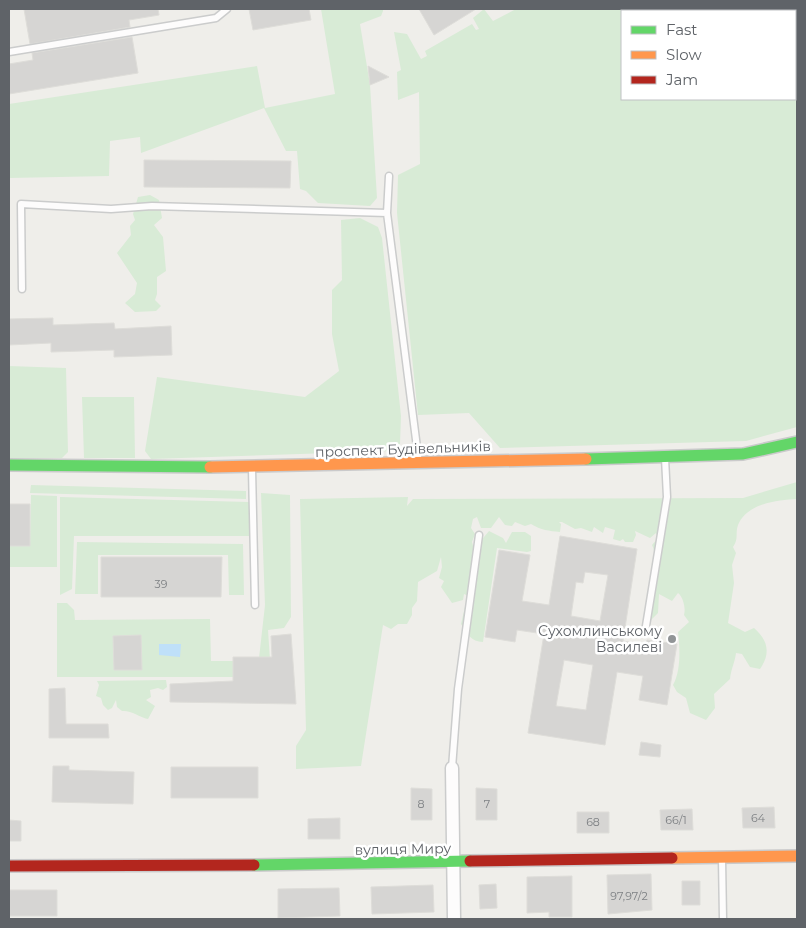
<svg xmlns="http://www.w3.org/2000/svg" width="806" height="928" font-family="Montserrat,sans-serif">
<rect width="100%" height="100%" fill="#efeeea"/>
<path fill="#d8ebd6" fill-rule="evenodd" d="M321,9h62v2l-2,5 -21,8 10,61 7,113 -7,8 -52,-3 -12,-12 -6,-2 -3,-38h-11l-22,-43 -123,45 -1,-16 -30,4 -1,35 -100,2v-74l248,-38 8,42 70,-14z
M484,9l9,12 23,-12h279l2,3v415l-51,14 -246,7 -31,-35 -51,2 -21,-202 1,-38 22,-11 -1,-72 -21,8 -1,-28 4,-2 -7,-38 13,2 14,25 6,-3 -2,-5 47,-27 4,6 3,-1 -6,-11zM622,11h173v88h-173z
M150,195l9,5 3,18 -8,7 9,12 3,34 -9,6v17l-2,6 6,6 -5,5 -21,1 -10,-9 10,-9 2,-11 -20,-30 14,-18 -1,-9 5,-6 -2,-6 5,-17z
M360,218l18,9 4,11 19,178 -1,28 -8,7 -241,8 -6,-8 12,-74 148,20 34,-26 -7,-37v-44l10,-10 -1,-60z
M9,366l57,2 2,84 -6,6h-53z
M82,397h52l1,61h-51z
M797,482v17c-19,1 -50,4 -59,26 -3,8 1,14 -5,22l3,6 -4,12 2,18 -6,40 17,9 9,-4c14,12 17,25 6,41l-10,-2 -8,-13 -6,-1c-1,9 -5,16 -6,26l-16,15 1,14 -9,12 -16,-7 -4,-15 -9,-6 -4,-7c8,-14 7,-37 5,-53l11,-10 -5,-7c2,-7 -1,-18 -6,-22l-6,8 -13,-7 -1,19 -7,7 -7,-7c3,-16 16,-54 8,-68l6,-7 -2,-5 -6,5 -15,-7 1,4 -3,7h-8l-2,-3 -3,2 -7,-2 2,-9 -10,-3 -2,6 -9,-6 -2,5 -11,-4 -6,1 -13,-7h-3l2,2 -1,8c-11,-1 -19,-2 -29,-8l-6,2 -10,-4 -3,4 -7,-1 -6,-8 -8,11h-10l-4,-11 -4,2 -2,9 4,6 -3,8 2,7 15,-18 14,7 3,5 6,-11h13l6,4v15l-4,1 -30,-4 -14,94c-12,0 -16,-9 -22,-18l4,-17 10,-8 -11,-5 -1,6 -11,3 -11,-16 3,-6 -5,-3 3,-11 -1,-10 -4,14 -19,11 -1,19 -5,7v7l-5,9h-9l-7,5 -8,-4 -22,141 -65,3v-23l10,-16 -6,-231 108,-2 -1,9 6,-7 330,-1z
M31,485l215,6v8l-216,-6z
M261,493l29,2 1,122 -7,11 -16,2 2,30 -12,7 7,-62z
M31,495l26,1v71h-48v-21h21z
M60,497l189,5v34h-175l-2,53 -12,6z
M77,542l166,2 1,51h-15l-1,-40h-130v39h-23z
M57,603h10l7,7 1,10 135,-1 1,42h22v16h-176z
M166,680l1,7 -4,3 -5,-2 -8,2 1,7 -5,3 9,6 -7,13c-9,-2 -17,-9 -26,-8l-5,-4 -1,-7 -4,8 -4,2 -5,-5 -2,-7 -5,-2 3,-11 -2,-4z"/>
<path fill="#bfe0f9" d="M159,644h22l-1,13 -21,-2z"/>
<path fill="#d6d5d3" stroke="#deddd9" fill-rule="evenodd" d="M24,9h134l1,6 -30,5 1,7 -100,17z
M249,9h60l2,11 -58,10z
M419,9h57l-42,26z
M132,37l6,36 -129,21v-30l24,-4 -1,-7z
M368,66l21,11 -19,8z
M144,160l147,1 -1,27 -146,-1z
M53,318v7l61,-2 1,6 56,-3 1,29 -58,2v-7l-63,2v-9l-42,2v-26z
M9,504h21v42h-21z
M560,536l77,13 -14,92 23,4 1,-5 30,4 -10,61 -28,-5 4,-24 -26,-4 -12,73 -77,-12 16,-99 -27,-4 -2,12 -30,-5 14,-87 31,5 -8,46 27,4zM585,572l23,3 -8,46 -29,-5 5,-34 7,1zM564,660l29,5 -7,45 -30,-4z
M101,557h121l-1,40h-120z
M291,634l5,70 -126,-2v-18l63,-3v-24h39l-1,-21z
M141,635l1,35h-28l-1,-34z
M65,688l1,36h42l1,14h-60v-49z
M641,742l20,3 -1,12 -21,-2z
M53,766h16v4l65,2 -1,32 -81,-2z
M171,767h87v31h-87z
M411,788l21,1v31h-21z
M476,788l21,1v31h-21z
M774,807l1,21h-32l-1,-20z
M692,809l1,21h-32l-1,-20z
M577,812h32v21h-32z
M340,818v21h-32v-20z
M9,820l12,1v20h-12z
M651,874l1,36 -44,4 -1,-39z
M572,876v41h-23v-5l-22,1v-36z
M682,881h18v24h-18z
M496,884l1,24 -17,1 -1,-24z
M433,885l1,27 -62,2 -1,-27z
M339,888l1,28 -62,2v-29z
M9,890h48v26h-48z"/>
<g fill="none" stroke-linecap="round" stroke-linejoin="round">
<defs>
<path id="lane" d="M9,52l207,-34 11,-9
M389,176l-2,37 32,250
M22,289l-1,-85 90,5 41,-3 235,7
M252,469l3,136
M645,632l22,-135 -2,-39
M452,768l6,-79 21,-154
M722,859l1,60"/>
<path id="street" d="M452,768l2,151"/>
<path id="fast" d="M586,459l157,-5 54,-12
M9,465l201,2
M254,865l216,-4"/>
<path id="slow" d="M210,467l376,-8
M672,858l125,-2"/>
<path id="jam" d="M470,861l202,-3
M9,866l245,-1"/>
</defs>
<use href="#lane" stroke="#cbcccc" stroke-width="9"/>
<use href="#street" stroke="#cbcccc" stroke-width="15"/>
<use href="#fast" stroke="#cacacb" stroke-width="14"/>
<use href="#slow" stroke="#cacacb" stroke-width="14"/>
<use href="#jam" stroke="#cacacb" stroke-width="14"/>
<use href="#lane" stroke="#fdfcfc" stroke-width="6"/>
<use href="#street" stroke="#fdfcfc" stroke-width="12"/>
<use href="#fast" stroke="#63d668" stroke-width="11"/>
<use href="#slow" stroke="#ff974d" stroke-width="11"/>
<use href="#jam" stroke="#b3261e" stroke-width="11"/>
</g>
<circle fill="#919496" stroke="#fff" stroke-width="2" cx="672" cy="639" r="5"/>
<g text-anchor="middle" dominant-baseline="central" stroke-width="5" stroke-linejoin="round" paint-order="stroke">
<g font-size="11" fill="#7e8184">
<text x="161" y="584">39</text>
<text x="421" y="804">8</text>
<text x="487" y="804">7</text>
<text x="758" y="818">64</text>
<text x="676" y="820">66/1</text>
<text x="593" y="822">68</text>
<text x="629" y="896">97,97/2</text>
</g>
<g font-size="14" fill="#5f6368" stroke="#fff">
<text transform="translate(403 449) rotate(-2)">проспект Будівельників</text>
<text transform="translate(403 849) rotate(-1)">вулиця Миру</text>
</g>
<g font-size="14" fill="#5f6368" stroke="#fff" text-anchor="end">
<text x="662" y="631">Сухомлинському<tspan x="662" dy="16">Василеві</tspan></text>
</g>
</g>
<rect width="806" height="928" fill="none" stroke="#5f6368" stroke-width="20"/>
<rect x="621" y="10" width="175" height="90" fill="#ffffff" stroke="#bfc1c3"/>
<rect x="631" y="26" width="25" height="8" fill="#63d668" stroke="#bfc1c3"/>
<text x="666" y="35" font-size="15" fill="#5f6368">Fast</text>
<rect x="631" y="51" width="25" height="8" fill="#ff974d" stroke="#bfc1c3"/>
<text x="666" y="60" font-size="15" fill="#5f6368">Slow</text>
<rect x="631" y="76" width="25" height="8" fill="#b3261e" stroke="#bfc1c3"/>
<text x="666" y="85" font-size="15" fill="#5f6368">Jam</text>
</svg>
